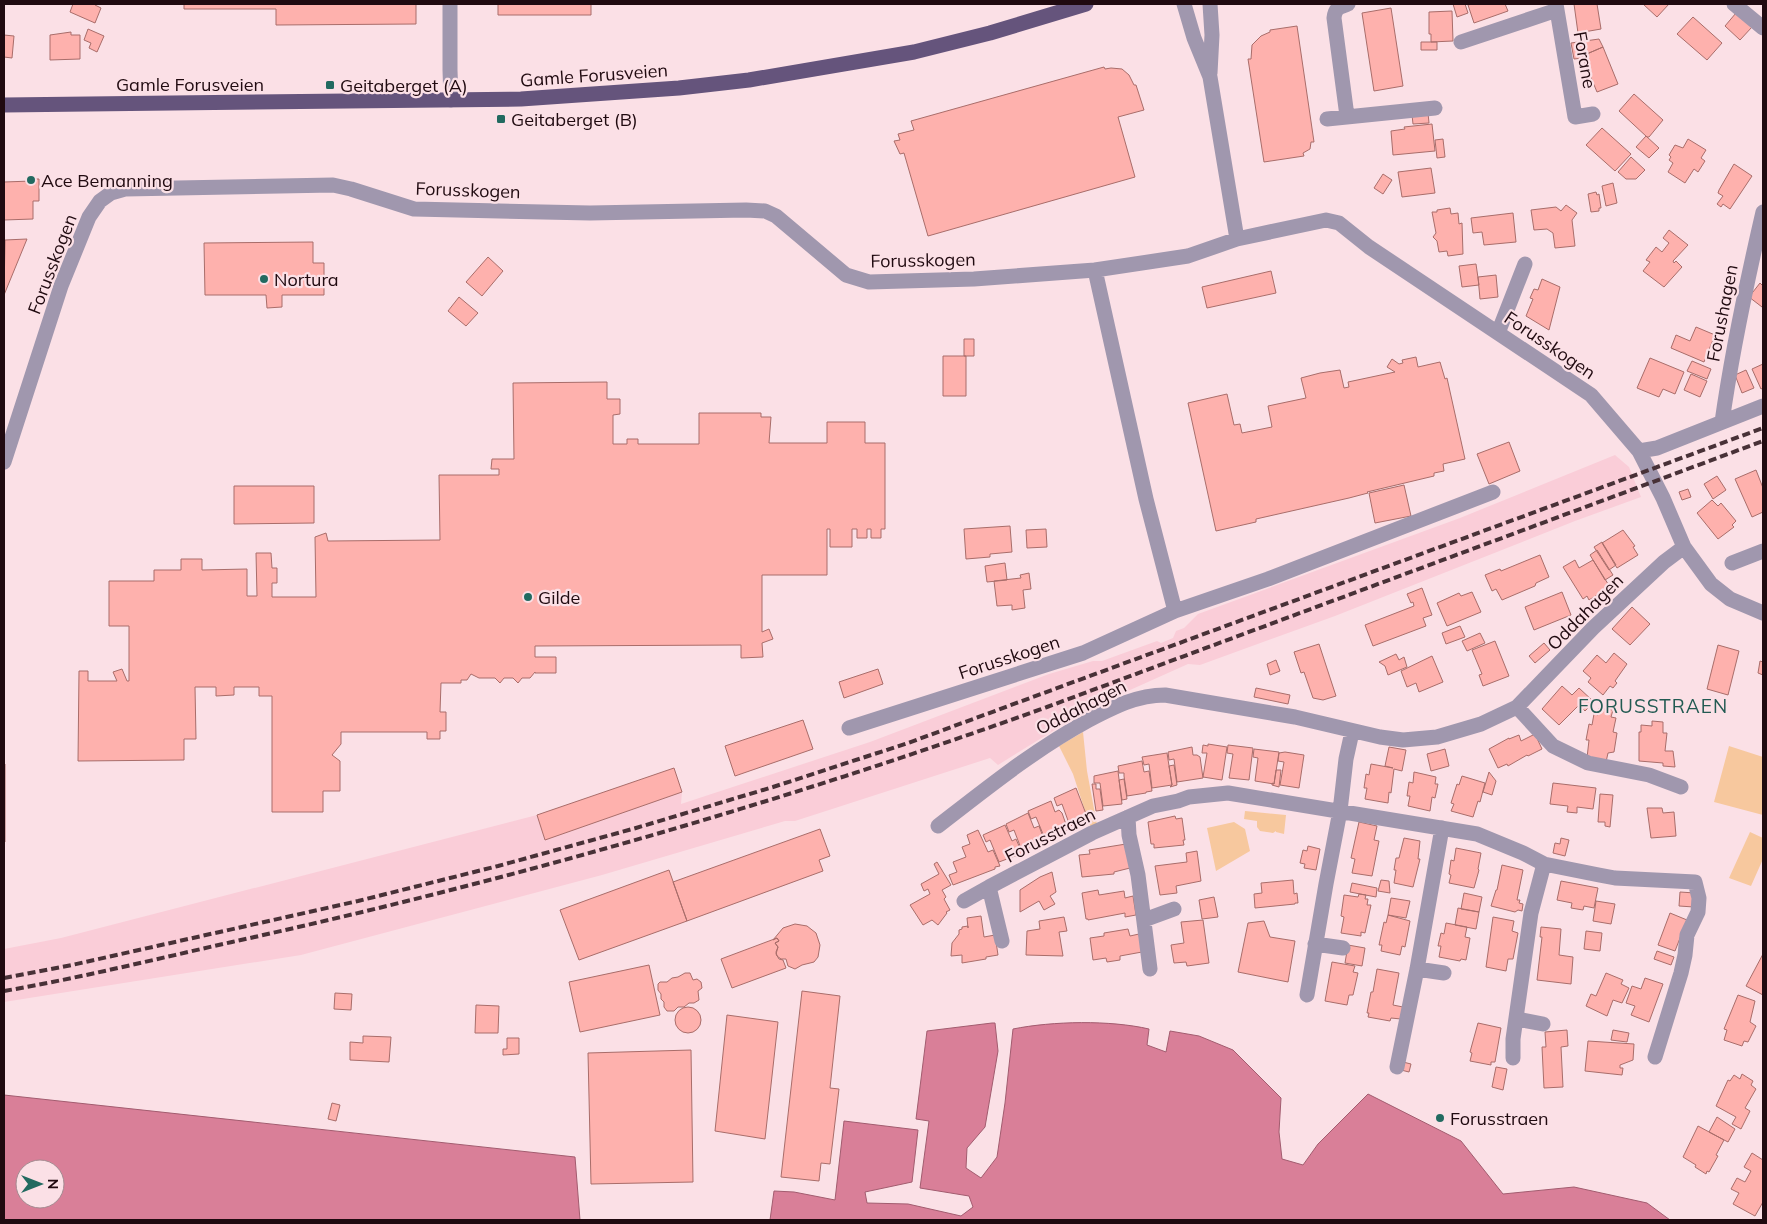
<svg xmlns="http://www.w3.org/2000/svg" width="1767" height="1224" font-family="Mulish,sans-serif">
<rect width="100%" height="100%" fill="#fbe0e6"/>
<path fill="#facdd8" d="M1615,455l14,12 12,30 -66,24 -240,95 -135,49 -12,-1 -98,44 -92,57 -8,-7 -195,63h-10l-183,54 -301,80 -297,47v-53l57,-11 476,-123 8,25 137,-48 -1,12 189,-62 179,-68 44,-13h9l55,-20 4,2 12,-5 3,-7 8,-3 14,-14 262,-96z"/>
<path fill="#f7c89e" d="M1083,732l4,39 10,54 -6,4 -18,-55 -14,-28z
M1729,746l34,11v58l-49,-13z
M1245,811l41,4 -2,19 -8,-2v-1l-3,2 -13,-2 -3,-4v-6l-13,-2z
M1234,822l11,7 5,22 -34,20 -9,-43z
M1750,832l13,6v21l-12,27 -22,-8z"/>
<path fill="#d97f98" stroke="#a25c6f" fill-rule="evenodd" d="M992,1023h3l3,28 -13,76 -18,21 -1,20 15,10 16,-21 8,-54 8,-74c40,-8 97,-9 136,0l-2,16 19,7 4,-21 29,5 34,14 48,48 -2,34 3,27 21,6 15,-21 50,-50 93,47 42,53 71,-7 73,16 23,17h-900l4,-29 20,1 41,8 9,-79 74,9 -6,52 -47,10 2,11 41,1 53,12 12,-9 -4,-11 -49,-8 9,-67 -13,-2 11,-88z
M4,1095l571,62 5,63h-576zM25,1169h30v30h-30z"/>
<path fill="#feb1ad" stroke="#a96d6a" d="M73,4h23l-1,1 6,3 -6,15 -25,-11z
M184,4h232v20l-140,1v-16h-92z
M498,4h93v11h-93z
M1453,4h12l3,9 -11,4z
M1472,4h33l3,7 -34,12 -6,-18z
M1574,4h23l4,25 -23,4z
M1643,4h26l-12,13z
M1391,8l12,78 -29,5 -12,-78z
M1452,11l1,30 -22,1v-8h-2v-22z
M1736,13l16,14 -12,13 -15,-14z
M1693,17l29,26 -15,17 -30,-26z
M1297,26l17,116h-3l-1,7 -7,4 1,3 -40,6 -16,-103h3l1,-14 9,-9 9,-4v-2z
M88,29l16,7 -7,16 -8,-4 2,-5 -7,-3z
M71,32v3h9v24l-30,1v-25z
M4,35l10,1 -2,22 -8,-1z
M1599,39l4,8 -21,9 1,2 -9,1 -3,-16z
M1421,42h16v8h-16z
M1603,47l15,37 -21,8 -15,-36z
M1104,67l1,2 6,-1 11,1 7,6 5,10h2l8,25 -26,7 17,60 -207,59 -24,-83 -4,1 -6,-13 6,-1 -2,-6 16,-4 -3,-9z
M1634,94l29,26 -14,17h-2l-28,-26z
M1428,113l1,10 -16,1 -1,-9z
M1432,124l3,27 -42,4 -2,-24 14,-2 -1,-2z
M1602,128l29,26 -16,17 -29,-26z
M1646,136l13,12 -10,10 -13,-11z
M1443,139l2,18 -8,1 -2,-18z
M1688,139l18,11 -5,8 4,3 -7,11 -4,-3 -9,14 -17,-11 5,-9 -4,-3 2,-3 -2,-2 6,-10 8,3z
M1631,157l14,13 -9,9h-10l-8,-7z
M1734,164l18,12 -22,33 -7,-5 -2,3 -4,-3 6,-8 -5,-3 1,-3z
M1431,168l4,25 -33,4 -4,-25z
M1383,174l9,6 -9,14 -9,-6z
M32,179h7v22h-6v18l-29,1v-38l28,-1z
M1613,183l4,20 -11,3 -4,-20z
M1596,192l1,3 2,-1 2,14h-2v3l-8,1 -3,-18z
M1566,205l11,8 -5,7 3,26 -20,2 -2,-15 -6,-4 -13,1 -3,-20 25,-3 5,4z
M1450,208l1,6 7,-1 1,11 3,-1 1,31 -15,2 -1,-5 -8,1 -2,-11 -4,-4 3,-4 -4,-21h5v-2z
M1513,213l3,29 -32,3 -2,-13 -9,1 -2,-15z
M1669,230l19,15 -15,16 1,2 2,-2 6,6 -18,20 -21,-16 7,-9 -4,-2 10,-13 6,5 7,-9 -6,-5z
M27,239l-23,56 1,-55z
M313,242v21h11v32h-42v12l-15,1 -1,-13h-61l-1,-52z
M488,257l15,14 -21,25 -16,-14z
M1476,264l3,21 -17,2 -3,-21z
M1271,271l5,22 -69,15 -5,-21z
M1496,275l2,22 -18,2 -2,-22z
M1542,279l18,8 -11,43 -23,-14 7,-17 -3,-1 4,-9 4,1z
M1760,283l3,3v19l-1,2 -13,-10z
M459,297l19,16 -12,13 -18,-15z
M1696,327l19,8 -11,27 -33,-14 5,-13 14,6z
M964,339h10v17h-10z
M943,356h23v40h-23z
M1416,357l2,10 22,-5 5,17 2,-1 18,81 -22,5 1,7 -10,2v3l-67,16 1,1 -19,5 -93,21v3l-40,9 -28,-128 39,-9 7,31 6,-1 2,9 30,-6 -4,-21 38,-8 -5,-20 19,-5 20,-3 4,18 5,-1 -1,-5 47,-10 -8,-5 5,-8 7,5 4,-1 -1,-3z
M1650,358l34,14 -9,22 -12,-5 -4,8 -22,-9z
M1692,361l19,8 -4,10 -20,-8z
M1763,364v24l-2,1 -9,-20z
M1746,370l8,18 -12,5 -7,-18z
M1691,374l16,7 -7,16 -16,-7z
M607,382v17h13v15l-7,1v29h14v-5h11v5h61v-31h62v4h10l-2,26h58v-21h38v21h20v86h-4v9h-10v-9h-4v9h-10v-9h-5v18h-22v-18h-3v46h-65v57l7,-3 4,10 -11,4 1,14 -22,1v-13l-206,1v11h21v16h-21v-1l-5,6h-8l-4,5 -5,-5h-9l-4,5 -5,-5h-16l-8,-4 -4,6h-6v3h-20l-1,29h6v19h-6v8h-13v-7h-86v12l-9,11 8,6v30h-17v21h-51v-116h-13v-9h-25v8l-18,1v-9h-21l1,52h-12v21l-106,1 1,-90h9v10h29l-4,-9 9,-3 5,12h2v-55h-20v-45h45v-11h27v-11h21v11l45,-1v27h10l-1,-43h15l1,15h5v15h-5v14h44l-1,-60 11,-4 2,8 112,-1 -1,-65h60v-6h-8l1,-10h22l-1,-76z
M1509,442l11,29 -31,13 -12,-30z
M1756,470l7,18v24l-11,5 -17,-38z
M1717,476l9,14 -13,9 -9,-15z
M1404,485l7,31 -36,7 -6,-30z
M234,486h80v37l-80,1z
M1688,489l3,8 -9,3 -3,-8z
M1712,500l6,6 3,-3 15,18 -4,4 2,2 -16,12 -21,-26z
M1010,526l2,26 -22,2v3l-24,2 -2,-30z
M1046,529l1,18 -20,1 -1,-18z
M1623,530l12,16 -2,1 5,8 -21,13 -15,-25z
M1602,542l14,23 -7,5 -15,-23z
M1597,550l16,25 -8,5 -15,-25z
M1540,555l9,22 -13,6 -1,3 -33,14 -6,-11 -4,2 -7,-16 15,-6 1,2z
M1575,560l4,8 14,-8 17,27 -21,13 -2,-4 -4,3 -20,-32z
M1005,563l2,17 -20,2 -2,-16z
M1029,573l2,16 -8,1 2,18 -13,2v-5l-15,1 -3,-25 27,-3 -1,-3z
M1422,588l10,27 -9,3 3,8 -53,20 -8,-21 49,-19 -1,-4 -2,1 -4,-9z
M1472,592l9,20 -34,14 -10,-23 22,-10 2,3z
M1562,592l9,23 -37,15 -9,-23z
M1632,607l18,17 -20,21 -18,-16z
M1460,626l5,11 -19,7 -4,-11z
M1480,633l5,10 -18,8 -5,-10z
M1495,641l14,35 -26,10 -4,-11 3,-1 -10,-24z
M1544,643l6,7 -15,13 -6,-7z
M1319,644l17,52 -13,4 -10,-2 -9,-26 -3,1 -7,-21z
M1718,645l21,6 -11,44 -21,-6z
M1614,653l13,11 -12,17 2,2 -4,5 -3,-2 -7,9 -15,-13 3,-4 -8,-7 14,-16 9,8z
M1396,654l3,6 5,-3 3,10 -19,8 -3,-9 -6,-4z
M1432,656l11,26 -24,10 -3,-9 -9,4 -6,-16z
M1276,660l4,11 -10,4 -3,-11z
M1760,661l3,1v13l-5,-2z
M878,669l5,15 -39,14 -5,-16z
M1562,686l10,9 7,-7 15,14 -9,9 -6,-6 -20,20 -17,-16z
M1256,688l34,7 -2,9 -34,-7z
M1599,708l14,2 -2,7 5,1 -3,14 4,1 -3,19 -6,1 -2,9 -19,-4 2,-18h-3l3,-16 3,1 2,-11 4,1z
M803,720l10,29 -78,27 -10,-30z
M1652,721l11,1v11h4l-2,18h8l2,16 -12,-1v-3l-24,-2v-29h2v-7l11,1z
M1535,734l7,15 -14,7 -1,-1 -19,11 -1,-2 -9,4 -9,-19 20,-11v1l10,-4 2,6z
M1208,744l19,3 -5,33 -19,-3 4,-24h-5l1,-8 5,1z
M1228,745l25,3 -4,32 -20,-2 4,-24 -6,-1z
M1192,747l1,8h4l3,2 3,21 -26,4 -3,-23 -5,1 -1,-8z
M1389,747l17,3 -4,21 -8,-2 -3,24 -2,-1 -1,11 -23,-4 2,-11h-3l2,-14 3,1 2,-11 22,4 -8,-2z
M1254,749l25,3 -5,32 -19,-3 3,-23 -5,-1z
M1445,749l4,17 -18,5 -4,-17z
M1285,752l19,3 -5,33 -19,-3 4,-23 -6,-1 1,-8z
M1167,753l5,32 -20,3 -3,-24 -5,1 -2,-8z
M1142,761l2,11 5,-1 3,20 -6,1v1l-19,3 -3,-20v-3h-5l-1,-7z
M4,764h1v78h-1z
M1174,765l3,20 -7,2 2,-2 -3,-19z
M674,768l8,24 -137,48 -8,-25z
M1276,770h5l-2,17 -7,-2v-2l2,1z
M1118,771l4,33 -19,2 -3,-23h-6v-7z
M1414,772l22,5 -1,7h3l-3,14 -3,-1 -2,14 -22,-5 2,-10h-3l2,-14 4,1z
M1489,772l7,9 -4,14 -9,-3z
M1462,776l23,7 -5,19 -2,-1 -5,16 -22,-6 3,-7 -3,-1 6,-19 2,1z
M1124,779l3,20 -5,1 -3,-20z
M1553,783l43,5 -3,21 -16,-2v6l-10,-1 1,-6 -18,-2z
M1092,784h4v5h4l3,21 -7,1z
M1076,788l12,31 -18,7 -8,-22 -5,2 -3,-8z
M1600,794l13,1 -3,32 -5,-1v-4h-7z
M1051,801l4,11 4,-2 3,3 6,17 -23,9 -9,-22 -5,2 -3,-8z
M1647,808h15l1,5 11,-1 2,24 -25,2z
M1028,813l6,15 5,-2 6,16 -23,9 -8,-21 -5,2 -3,-8z
M1175,816l1,3 6,-1 3,22h-2l1,5 -30,3v-4h-3l-3,-22z
M1359,822l18,4 -3,14 5,1 -7,35 -20,-3 3,-14 -4,-1z
M1005,825l7,16 4,-2 7,16 -7,2 -1,-1 -16,6 -9,-22 -4,2 -3,-7z
M820,829l10,27 -11,4 4,11 -136,50 -14,-39z
M978,830l10,22 5,-2 7,16 -5,1v2l-42,16 -4,-10 8,-3 -4,-10 13,-5 -4,-10 8,-3 -3,-9z
M1404,838l16,3 -2,18h2l-7,28 -19,-4 2,-13h-2l2,-12h3z
M1561,838l8,2 -4,16 -12,-3 2,-10 5,1z
M1126,844l4,24 -16,4v2l-32,3 -3,-22 11,-1 -1,-4z
M1308,846l12,3 -4,21 -12,-2 1,-4 -5,-1 3,-13 4,1z
M1456,848l25,5 -3,16 1,1 -5,18 -25,-5 2,-8 -2,-1 2,-14 3,1z
M1197,851l4,30 -25,5 1,7 -17,2 -5,-29 32,-4 -1,-9z
M937,862l14,23 -9,5 4,7 -2,2 6,11 -4,2 1,1 -9,12 -6,-5 -9,5 -13,-20 20,-11 -2,-5 -4,2 -3,-7 18,-10 -5,-10z
M1502,865l21,5 -6,30h3l-1,3 4,1 -1,7 -4,-1 -3,2 -24,-6 5,-16h1z
M669,870l18,51 -108,39 -19,-50z
M1052,872l4,20 -6,4 5,8 -11,6 -5,-9 -19,11v-22l20,-13z
M1293,880l1,14 3,-1 1,10h-3v1l-40,4 -1,-14 8,-1 -1,-10z
M1381,880l8,1 1,12 -12,-2z
M1561,881l37,7 -4,20 -10,-2 -1,4 -12,-2 1,-5 -15,-3z
M1352,883l25,5 -1,9 -26,-5z
M1098,890l1,5 25,-4 1,7 8,-2 3,19 -11,2v-4l-37,7v-1h-2l-4,-26z
M1680,892l15,1 -1,14 -15,-1z
M1464,893l18,4 -3,15 -18,-3z
M1359,894l7,1 -1,4h3l-1,6h4l-6,28 -4,-1v4l-20,-3 3,-16 -3,-1 3,-21 14,2z
M1214,897l4,20 -16,2 -3,-19z
M1391,898l19,3 -4,17 -18,-3z
M1596,901l19,3 -4,20 -18,-3z
M1458,908l21,4 -3,17 -21,-4z
M1670,913l17,7 -12,31 -17,-6z
M1388,915l22,6 -5,26 -3,-1 -2,9 -19,-4 1,-6h-3l5,-23 2,1z
M981,916l3,21 11,-2 3,20 -12,2v2l-24,4v-8l-11,1 1,-13 7,-9v-4l3,-1v-2l6,-1v2l-1,-10z
M1064,917l3,14 -8,1 4,24 -37,-1 1,-24 13,-2 -1,-8z
M1493,917l21,4 -2,10 6,2 -5,26h-5l-2,12 -20,-4z
M1203,920l6,43 -22,3 -1,-4 -12,1 -3,-18 13,-2 -3,-21z
M1264,921l6,16 25,4 -7,41 -50,-10 10,-49z
M1446,923l21,4 -2,10 5,1 -4,22 -5,-1 -1,2 -21,-4 2,-11h-3l3,-13 3,1z
M795,924l12,2 9,7 4,12 -2,12 -4,5 -12,3 -7,4 -7,-3 -2,-7h-5l-4,-3 -1,-4 2,-5 -3,-4 4,-2 -2,-3 -4,2 10,-12z
M1541,927l20,2 -2,26 14,2 -2,27 -34,-4 5,-43h-2z
M1128,929l2,7 9,-2 3,18 -22,4v4l-13,2 -1,-4 -13,2 -3,-22 14,-2v-3z
M1586,931l16,2 -2,18 -16,-2z
M777,938l2,3 -4,2 3,4 -2,7 3,5 4,1 3,8 -54,20 -11,-29z
M1348,945l17,3 -3,18 -17,-3z
M1657,951l17,6 -3,8 -17,-6z
M1763,954v41l-17,-9z
M1332,962l23,4 -2,6 5,1 -5,22h-4l-2,10 -22,-4z
M649,965l11,50 -80,17 -11,-50z
M1377,969l22,4 -6,32 10,2 -2,12 -10,-1 -1,3 -22,-4 1,-4h-2l4,-21h2z
M685,973h5l3,7 4,-1 4,3 1,6 -4,3 1,9 -5,3h-5l-5,4h-6l-4,4h-7l-3,-4v-5l-3,-3v-5l-3,-4v-6l2,-2h7l5,-4 6,-1z
M1606,973l17,7 -2,4 8,4 -7,15 -9,-3 -6,16 -21,-10 5,-12 5,2z
M1645,978l18,6 -14,38 -18,-7 4,-9 -9,-3 6,-17 9,3z
M802,991l38,5 -10,92 9,1 -9,75 -9,-1 -2,18 -38,-4z
M335,993l17,1 -1,16 -17,-1z
M1738,995l17,6 -5,21 6,4 -8,16 -4,-1 -2,5 -18,-6 3,-10 -3,-1z
M476,1005l23,1 -1,27h-23z
M675 1020a13 13 0 1 1 26 0a13 13 0 1 1-26 0Z
M727,1015l51,7 -13,117 -50,-8z
M1478,1023l23,5 -6,34h-4v3l-21,-4 2,-8 -2,-1z
M1567,1030l1,16 -7,1 2,40 -19,1 -2,-41h4l-1,-15z
M1613,1030l16,3 -2,9 -16,-2z
M363,1036l28,1 -2,25 -39,-2v-18l13,1z
M507,1038h12v16l-16,1v-6h4z
M1588,1041l46,3 -1,16 -13,5v3h3l-1,7 -37,-4z
M691,1050l2,132 -102,2 -3,-131z
M1403,1062l8,2 -2,8 -8,-2z
M1496,1067l11,2 -4,21 -11,-3z
M1742,1074l11,7 -2,4 5,4 -11,19 5,3 -9,18 -9,-5 4,-7 -20,-11 12,-26 2,1 4,-6 6,4z
M332,1103l8,2 -4,16 -8,-2z
M1717,1117l18,12 -7,13 -19,-10z
M1698,1126l26,14 -8,15 2,1 -9,16 -2,-1 -1,3 -11,-7 1,-2 -13,-8z
M1752,1153l11,7v42l-8,14 -22,-12 6,-11 -8,-4 6,-11 8,4 6,-11 -7,-4z"/>
<g fill="none" stroke-linecap="round" stroke-linejoin="round">
<path stroke="#a097ae" stroke-width="15" d="M450,4v66l1,30
M1184,4l10,34 16,39 27,162
M1556,4l19,113 18,-3
M1734,4l29,24
M1461,42l96,-32
M1210,73l2,-38 -2,-31
M1347,116l-13,-98c1,-10 5,-11 14,-14
M1327,119l108,-11
M1498,333l27,-69
M1722,422c10,-71 25,-141 41,-210
M1639,451l18,-3 106,-42
M4,462l57,-176 28,-69 11,-16 11,-8 14,-4 208,-4 18,4 63,20 176,4 156,-3 19,1 11,5 70,59 23,7 105,-3 121,-9
M1732,563l31,-12
M1175,611l-29,-112 -51,-229 93,-14 49,-17 89,-19 13,3 30,24 222,148 48,56 24,47 21,49 27,37 19,15 33,14
M1517,707l36,39 35,17 61,12 32,12
M849,728l234,-75 92,-42 93,-32 225,-87
M1128,817l1,18 9,40 12,94
M938,826c49,-38 96,-76 151,-106 25,-13 48,-25 76,-25l130,22 85,20 23,3 34,-3 44,-13 36,-17 76,-79 71,-66 20,-15
M989,887l13,54
M964,901l25,-14 103,-54 61,-27 25,-5 11,-4 39,-4 249,41 46,19 21,11 55,11 16,3 80,4 4,16 -1,14 -11,23 -2,20 -4,18 -26,84
M1144,920l30,-11
M1315,944l28,4
M1417,969l27,4
M1307,995l19,-111 14,-73 6,-52 6,-27
M1517,1019l26,5
M1513,1058v-19l18,-126 13,-49
M1397,1067l20,-98 25,-141"/>
<path stroke="#65547c" stroke-width="15" d="M4,105l517,-6 158,-11 70,-8 165,-28 76,-19 96,-29"/>
<path stroke="#483137" stroke-width="4" stroke-dasharray="8 4" stroke-linecap="butt" d="M4,978l68,-13 286,-64 140,-35 138,-38 137,-41 135,-44 855,-315
M4,991c76,-13 152,-32 228,-49 277,-61 549,-139 815,-235l716,-266"/>
</g>
<g fill="#226a60" stroke="#fbe0e6" stroke-width="2">
<rect x="325" y="80" width="10" height="10" rx="2.5"/>
<rect x="496" y="114" width="10" height="10" rx="2.5"/>
<circle cx="31" cy="180" r="5"/>
<circle cx="264" cy="279" r="5"/>
<circle cx="528" cy="597" r="5"/>
<circle cx="1440" cy="1118" r="5"/>
</g>
<g text-anchor="middle" dominant-baseline="central" stroke-width="4.5" stroke-linejoin="round" paint-order="stroke">
<g font-size="18" fill="#200a10" stroke="#fbe0e6">
<text transform="translate(1585 60) rotate(80)">Forane</text>
<text transform="translate(594 75) rotate(-4)">Gamle Forusveien</text>
<text x="190" y="84">Gamle Forusveien</text>
<text transform="translate(468 190) rotate(2)">Forusskogen</text>
<text transform="translate(923 260) rotate(-1)">Forusskogen</text>
<text transform="translate(52 264) rotate(-69)">Forusskogen</text>
<text transform="translate(1722 313) rotate(-79)">Forushagen</text>
<text transform="translate(1550 345) rotate(34)">Forusskogen</text>
<text transform="translate(1585 612) rotate(-45)">Oddahagen</text>
<text transform="translate(1009 657) rotate(-18)">Forusskogen</text>
<text transform="translate(1081 707) rotate(-27)">Oddahagen</text>
<text transform="translate(1050 835) rotate(-27)">Forusstraen</text>
</g>
<g font-size="18" fill="#200a10" stroke="#fbe0e6" text-anchor="start">
<text x="340" y="85">Geitaberget (A)</text>
<text x="511" y="119">Geitaberget (B)</text>
<text x="41" y="180">Ace Bemanning</text>
<text x="274" y="279">Nortura</text>
<text x="538" y="597">Gilde</text>
<text x="1450" y="1118">Forusstraen</text>
</g>
<g font-size="19" letter-spacing="1" fill="#225a52" stroke="#fbe0e6">
<text x="1653" y="706">FORUSSTRAEN</text>
</g>
</g>
<rect width="1767" height="1224" fill="none" stroke="#200a10" stroke-width="10"/>
<g transform="translate(40 1184) rotate(90)"><circle r="24" fill="#fbe0e6" stroke="#a38a90"/>
<path d="M0-4L9 19L0 12L-9 19Z" fill="#226a60"/>
<text y="-8" font-size="14" font-weight="bold" text-anchor="middle" fill="#200a10">N</text>
</g>
</svg>
